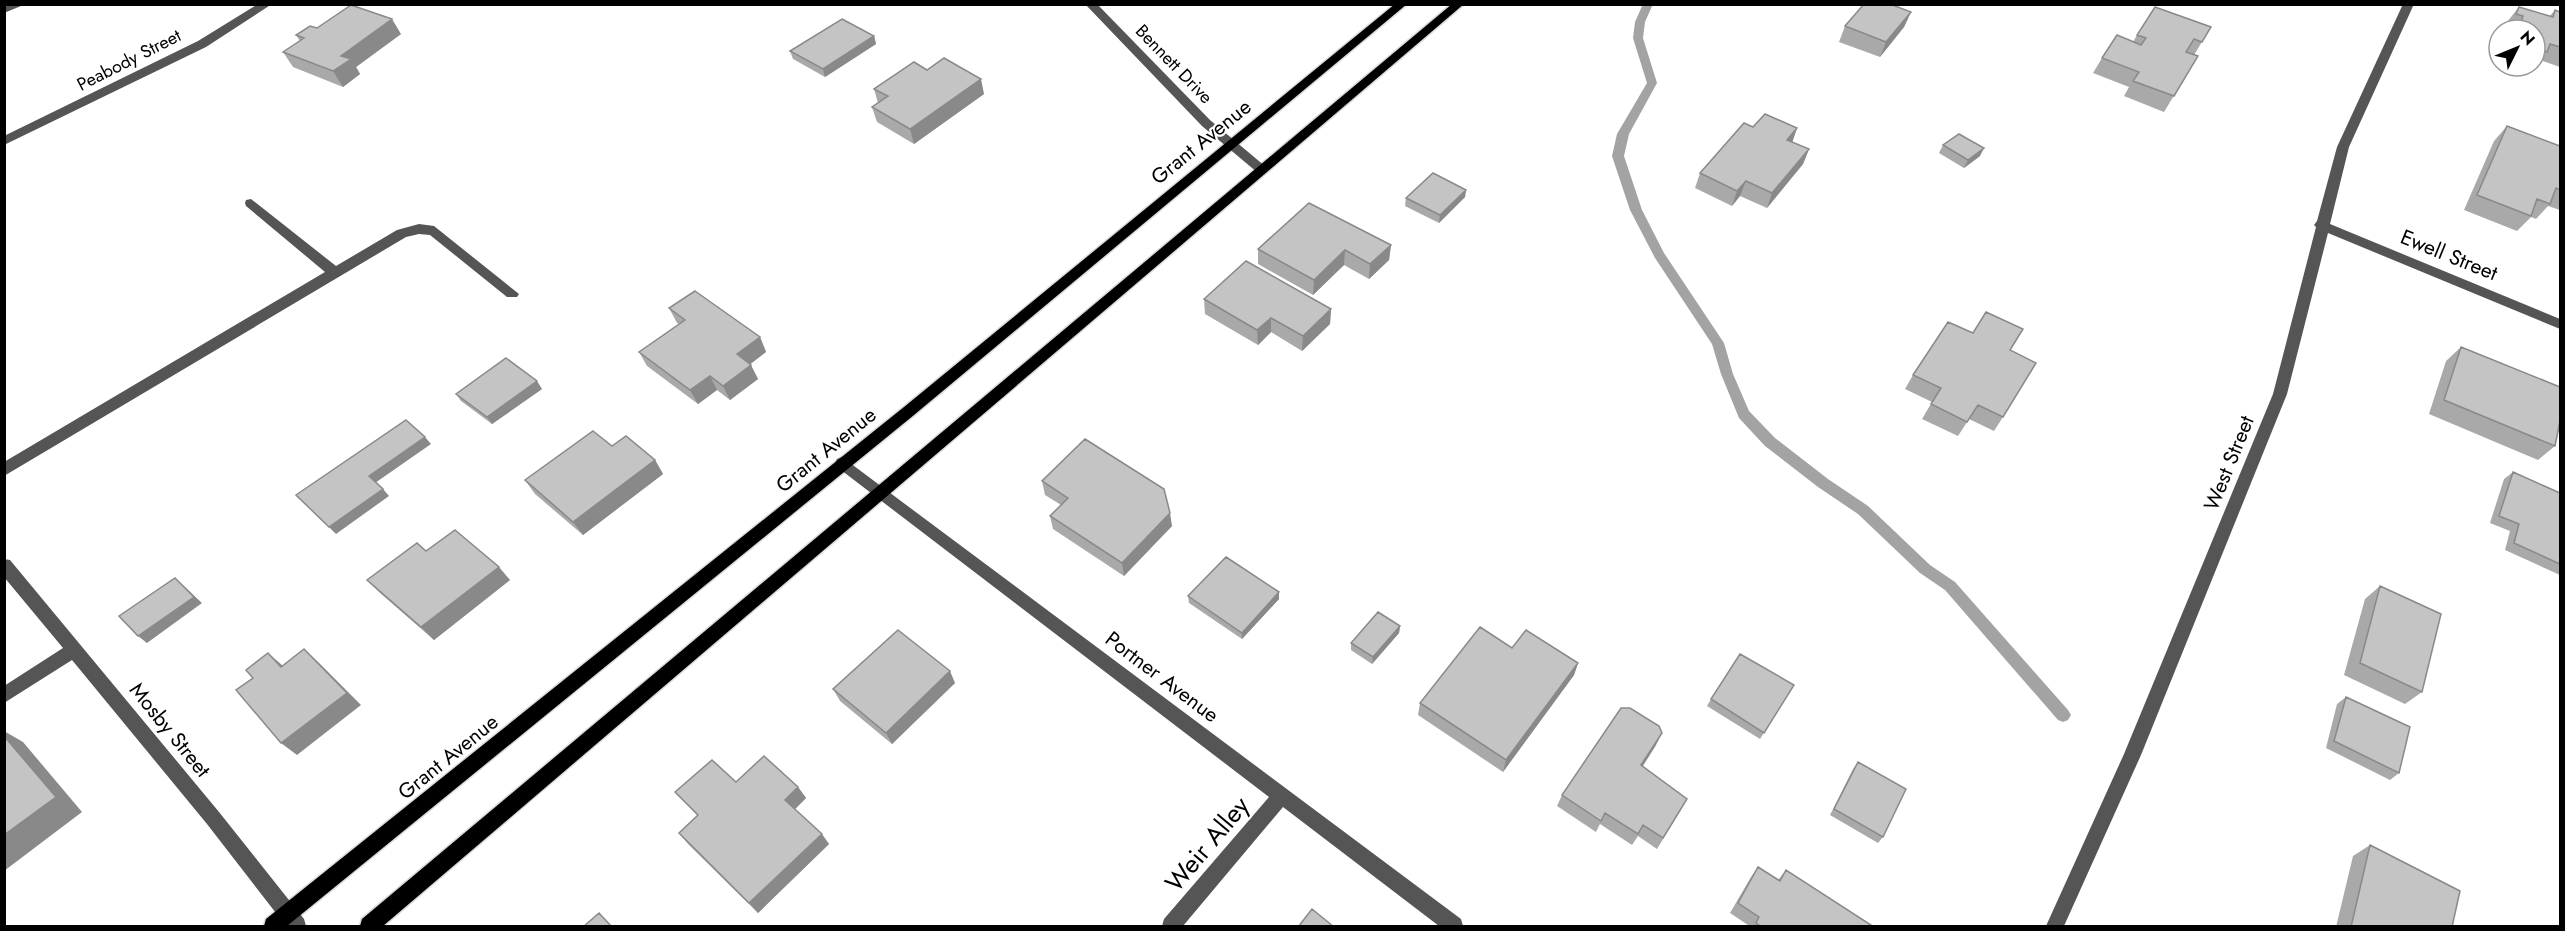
<svg xmlns="http://www.w3.org/2000/svg" width="2565" height="931" font-family="Jost,sans-serif">
<rect width="100%" height="100%" fill="#fff"/>
<g fill="none" stroke-linecap="round" stroke-linejoin="round">
<path fill="#a3a3a3" fill-rule="evenodd" d="M1643,4h10l-8,18 -2,16 14,45 -28,51 -5,22 18,54 22,43 60,90 9,31 16,37 26,27 53,41 40,27 62,59 25,17 113,128 3,5 -3,5 -5,2 -5,-2 -113,-130 -25,-17 -62,-59 -40,-27 -53,-41 -26,-28 -18,-44 -9,-30 -57,-86 -25,-48 -18,-54 5,-22 30,-51 -14,-45 2,-16z"/>
<defs>
<path id="major" d="M1395,4h12l-493,411 -627,511h-23l2,-7 638,-512z
M1452,4h12l-1081,922h-23l2,-7z"/>
</defs>
<use href="#major" stroke="#dbdbdb" stroke-width="3"/>
<path fill="#555" fill-rule="evenodd" d="M22,4l-1,2 -17,7v-7z
M258,4h14l-66,43 -202,98v-9l194,-95z
M1085,4h12l113,116 56,47v6h-8l-56,-47z
M2403,4h11l-65,143 -19,77 230,95v10l-232,-96 -41,161 -146,361 -77,171h-18l78,-172 149,-360 43,-167 -2,-2 3,-4 20,-74z
M251,199l85,67 61,-36 22,-6 15,2 85,68 -2,3h-10l-77,-62 -11,-1 -13,3 -402,239v-14l321,-190 -79,-66 -1,-3 1,-3z
M842,457l619,462 2,7h-24l-156,-119 -100,119h-21l2,-7 105,-122 -432,-330 -2,-4 2,-4z
M4,559l6,1 209,252 85,107 2,7h-20l-79,-102 -135,-164 -68,43v-17l59,-38 -59,-71z"/>
<use href="#major" fill="#000" fill-rule="evenodd"/>
</g>
<path fill="#a9a9a9" d="M2519,7l31,9 5,-6 5,2v55l-20,-7 -6,7 -4,-1h5v-36h-28l-3,-1 3,-7z
M1911,12l-7,15 -24,30 -41,-15 6,-16z
M2211,27l-17,28 4,1 -34,56 -40,-16 5,-9 -36,-14 9,-15 31,-16 4,-7z
M317,28l84,6 -45,33 4,7 -17,13 -50,-20 -10,-15 17,-11 -4,-6z
M874,36l2,8 -51,33 -32,-18 -3,-8z
M927,70l57,24 -70,50 -37,-22 -5,-15 6,-4 -4,-14z
M2507,126l53,20v64l-12,-4 -12,13 -5,-2 -14,14 -53,-21 30,-69z
M1753,127l44,1 -5,14 17,7 -6,15 -36,44 -27,-12 -8,10 -37,-18 5,-15z
M1943,145l37,11 -16,12 -25,-15z
M1466,190l-1,7 -26,26 -34,-17 1,-8z
M1391,245l-2,15 -20,19 -25,-14 -31,30 -55,-31v-15z
M1204,299l127,10 -1,15 -28,27 -31,-19 -13,13 -53,-31z
M669,308l91,29 6,15 -16,12 8,15 -28,21 -13,-10 -19,14 -51,-38 -8,-14 40,-28 -2,-1z
M2461,347l99,40v43l-2,3 -3,13 -17,14 -109,-46 17,-53z
M2010,350l-7,67 -9,14 -25,-12 -11,17 -36,-17 10,-17 -27,-13 8,-14z
M542,389l-50,35 -31,-23 -5,-7z
M612,446l43,14 8,14 -80,61 -48,-41 -10,-14z
M2513,472l47,21v82l-55,-25 5,-19 -20,-8 14,-44z
M1042,481l130,45 -48,50 -71,-47 -3,-13 11,-11 -16,-10z
M426,551l84,29 -76,60 -54,-47 -13,-13z
M2380,586l42,106 -17,12 -61,-29 21,-76z
M1188,596l91,3 -37,40 -53,-36z
M1400,626l-1,7 -27,31 -21,-14v-7z
M1512,648l66,15 -4,12 -71,97 -85,-57 2,-12z
M955,683l-63,61 -52,-43 -7,-12z
M1794,685l-34,54 -53,-33 4,-7z
M2346,697l53,76 -9,7 -64,-32 11,-44z
M1656,745l-13,21 38,44 -24,39 -19,-13 -6,9 -32,-21 -4,8 -39,-26 5,-11z
M1858,762l25,75 -5,6 -48,-28 23,-46z
M736,782l62,5 8,11 -11,11 34,35 -71,69 -70,-69 -9,-11 19,-17 -23,-24z
M2370,845l82,82h-116l17,-71z
M1758,867l20,13 8,-10 84,57h-119l-21,-14 21,-36z"/>
<path fill="#898989" d="M1911,12l-7,15 -24,30 6,-15z
M392,19l9,15 -45,33 4,7 -17,13 -10,-16 8,-15z
M874,36l2,8 -51,33 -2,-8z
M981,79l3,15 -70,50 -4,-15z
M1797,128l-5,15 -5,-3z
M1984,148l-4,8 -16,12 4,-8z
M1809,149l-6,15 -36,44 5,-15z
M1746,181l-6,15 -8,10 5,-15z
M1466,190l-1,7 -26,26 1,-8z
M1391,245l-2,15 -20,19 1,-15z
M1345,250l-1,15 -31,30 1,-15z
M1331,309l-1,15 -28,27 1,-15z
M1271,318v14l-13,13 -1,-15z
M760,337l6,15 -22,17 -7,-15z
M751,365l7,14 -28,21 -7,-14z
M710,376l7,14 -19,14 -8,-14z
M537,381l5,8 -50,35 -5,-7z
M425,437l6,7 -56,39 -6,-7z
M655,460l8,14 -80,61 -10,-13z
M383,489l6,7 -53,38 -7,-7z
M1170,513l2,13 -48,50 -2,-13z
M499,567l11,13 -76,60 -13,-13z
M175,578l27,25 -55,40 -9,-7z
M1279,592v7l-37,40v-6z
M1400,626l-1,7 -27,31 1,-7z
M304,649l14,13 43,43 -64,50 -16,-12z
M268,653l15,13 -2,1z
M1578,663l-4,12 -71,97 3,-12z
M950,671l5,12 -63,61 -6,-11z
M4,731l19,11 59,70 -78,59z
M1662,733l-6,12 -20,31 5,-11z
M798,787l8,11 -13,13 -8,-11z
M822,834l7,10 -71,69 -9,-10z"/>
<path fill="#c4c4c4" stroke="#898989" stroke-width="1.5" d="M1864,4h26l21,8 -25,30 -41,-16z
M351,5l41,14 -51,37 10,3 -18,12 -50,-19 21,-14 -8,-3 14,-9 7,2z
M2155,7l56,20 -9,15 -8,-3 -8,13 12,4 -24,40 -41,-15 6,-9 -37,-14 15,-23 24,10 5,-7 -9,-3z
M2519,7l34,10 2,-7 5,2v35l-10,-3 -3,8 -12,-4v-18h-16l4,-14 -7,-2z
M842,19l32,17 -51,33 -33,-18z
M944,58l37,21 -71,50 -38,-22 16,-11 -14,-7 40,-27 13,8z
M1765,114l32,14 -10,12 22,9 -37,44 -26,-12 -9,10 -37,-18 44,-50 9,4z
M2507,126l53,20v44l-4,-2 -6,16 -13,-5 -6,17 -54,-21z
M1959,134l25,14 -16,12 -25,-15z
M1433,173l33,17 -26,25 -34,-17z
M1309,203l82,42 -21,19 -25,-14 -31,30 -56,-31z
M1246,261l85,48 -28,27 -32,-18 -14,12 -53,-31z
M695,291l65,46 -23,17 14,11 -28,21 -13,-10 -20,14 -51,-38 46,-32 -16,-12z
M1986,312l37,17 -13,21 26,13 -33,54 -25,-12 -11,17 -36,-18 10,-16 -28,-13 35,-53 25,11z
M2461,347l99,40v34l-5,25 -111,-46z
M506,358l31,23 -50,36 -31,-23z
M406,420l19,17 -56,39 14,13 -54,38 -33,-32z
M593,431l19,15 14,-10 29,24 -82,62 -48,-42z
M1085,439l79,50 6,24 -48,50 -72,-47 18,-18 -26,-17z
M2513,472l47,21v71l-46,-21 5,-19 -20,-8z
M455,530l44,37 -78,60 -54,-47 50,-37 9,8z
M1226,557l53,35 -37,41 -54,-37z
M175,578l19,19 -56,39 -19,-20z
M2380,586l61,28 -19,78 -62,-29z
M1378,612l22,14 -27,31 -22,-14z
M1480,627l32,21 14,-18 52,33 -72,97 -86,-57z
M898,630l52,41 -64,62 -53,-44z
M304,649l43,44 -66,50 -45,-53 17,-12 -7,-8 22,-17 13,14z
M1740,654l54,31 -30,48 -53,-34z
M2346,697l64,30 -11,46 -65,-32z
M1621,708h9l29,18 3,7 -21,32 46,34 -24,39 -20,-13 -5,9 -33,-21 -4,8 -39,-26z
M4,736l52,61 -52,38z
M764,756l34,31 -13,13 37,34 -73,69 -70,-70 19,-18 -23,-23 37,-32 24,22z
M1858,762l48,27 -23,48 -49,-28z
M2370,845l90,46 -8,36h-101z
M1758,867l22,14 6,-11 85,55 -1,2h-108l-6,-4 3,-6 -21,-14z
M1312,909l22,18h-36z
M599,913l13,14h-29z"/>
<g text-anchor="middle" dominant-baseline="central" stroke-width="4.5" stroke-linejoin="round" paint-order="stroke">
<g font-size="18" fill="#000" stroke="#fff">
<text transform="translate(129 60) rotate(-27)">Peabody Street</text>
<text transform="translate(1174 64) rotate(46)">Bennett Drive</text>
</g>
<g font-size="21" fill="#000" stroke="#fff">
<text transform="translate(1201 142) rotate(-39)">Grant Avenue</text>
<text transform="translate(2449 255) rotate(22)">Ewell Street</text>
<text transform="translate(826 450) rotate(-39)">Grant Avenue</text>
<text transform="translate(2229 463) rotate(-68)">West Street</text>
<text transform="translate(1162 677) rotate(37)">Portner Avenue</text>
<text transform="translate(170 730) rotate(51)">Mosby Street</text>
<text transform="translate(448 757) rotate(-39)">Grant Avenue</text>
</g>
<g font-size="26" fill="#000" stroke="#fff">
<text transform="translate(1207 844) rotate(-50)">Weir Alley</text>
</g>
</g>
<rect width="2565" height="931" fill="none" stroke="#000000" stroke-width="12"/>
<g transform="translate(2517 48) rotate(47)"><circle r="28" fill="#ffffff" stroke="#999999" stroke-width="1.5"/>
<path d="M0-4.5L10 22L0 15L-10 22Z" fill="#000000"/>
<text y="-9" font-size="16" font-weight="bold" text-anchor="middle" fill="#000000">N</text>
</g>
</svg>
